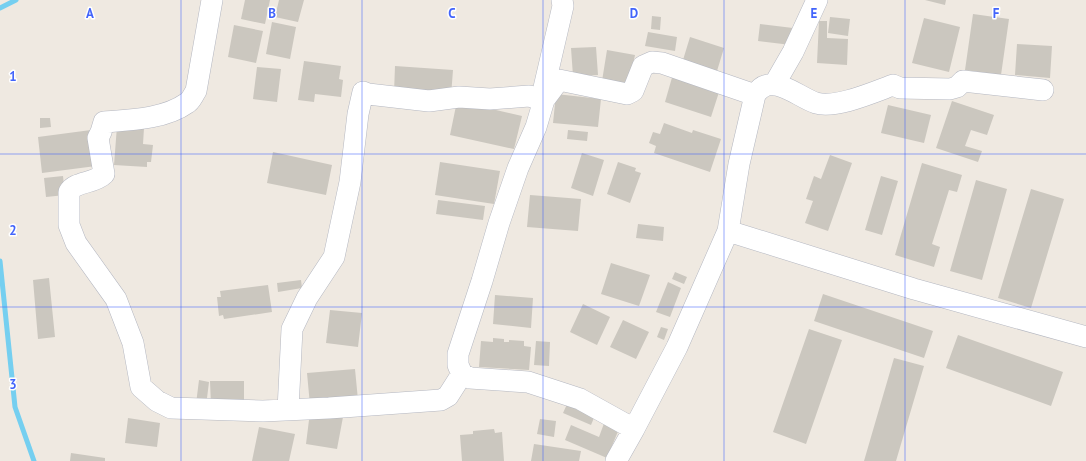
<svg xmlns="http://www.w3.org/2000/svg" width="1086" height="461" font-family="'PT Sans',sans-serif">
<rect width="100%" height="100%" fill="#efe9e1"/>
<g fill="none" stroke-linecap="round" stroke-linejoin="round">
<path stroke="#75cff0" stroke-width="5" d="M0,8l16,-8
M0,261l15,146 19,54"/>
</g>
<path fill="#cbc7bf" d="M245,0h25l-5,24 -24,-5z
M279,0h25l-6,22 -23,-5z
M925,0h21l-1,5z
M973,14l36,5 -8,56 -36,-5z
M652,16l9,1 -1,13 -9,-1z
M830,17l20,2 -2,17 -20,-3z
M924,18l36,9 -11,45 -37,-9z
M819,21h8v17l21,1 -1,26 -30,-2z
M272,22l24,5 -6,32 -24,-5z
M760,24l33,4 -2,17 -33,-4z
M234,25l29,6 -7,32 -28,-6z
M648,32l29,5 -2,14 -30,-5z
M690,37l34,11 -7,23 -34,-11z
M1017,44l35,2 -2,32 -35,-3z
M596,47l2,28 -25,1 -2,-28z
M607,50l28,5 -6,30 -27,-4z
M304,61l37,5 -2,13 4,1 -2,17 -26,-3 -1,8 -16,-2z
M395,66l58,4 -2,26 -57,-3z
M257,67l24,2 -4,33 -24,-3z
M673,74l47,15 -9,28 -46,-15z
M556,94l45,5 -3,28 -45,-4z
M457,101l65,15 -8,33 -64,-14z
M952,101l42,14 -7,20 -16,-5 -6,16 17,5 -4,11 -42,-14z
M888,105l43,10 -7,28 -43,-10z
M40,118h10l1,9 -11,1z
M664,123l28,10 1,-3 28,9 -11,33 -56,-19 2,-7 -7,-3 4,-11 7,2z
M117,126l27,2 -1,16 10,1 -2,17h-4v5l-33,-2z
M91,130l5,36 -54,7 -4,-36z
M568,130l20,2 -1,9 -20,-2z
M273,152l59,13 -6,30 -59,-12z
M582,153l22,7 -11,36 -22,-8z
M830,155l22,8 -24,68 -23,-8 8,-22 -7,-2 8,-23 7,3z
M440,162l60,9 -6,33 -59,-9z
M618,162l18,6 -1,3 6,2 -11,30 -23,-9z
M922,163l40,12 -5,17 -8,-2 -17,54 8,3 -6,20 -39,-12z
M63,176l2,19 -19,2 -2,-19z
M881,176l17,5 -16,54 -17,-5z
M976,180l31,9 -25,91 -32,-9z
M1031,189l33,10 -33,109 -33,-10z
M530,195l51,4 -3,32 -51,-4z
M438,200l47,6 -2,14 -47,-6z
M638,224l26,3 -1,14 -27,-3z
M611,263l39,12 -11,31 -38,-12z
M675,272l12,5 -3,7 -12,-5z
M49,278l6,59 -17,2 -5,-59z
M301,280l1,8 -24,4 -1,-9z
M668,282l13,6 -11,29 -14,-5z
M268,285l4,27 -48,7 -1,-4 -4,1 -2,-19h4l-1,-6z
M823,294l110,37 -9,27 -110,-37z
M495,295l38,3 -2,30 -38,-4z
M583,304l27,13 -13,28 -27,-13z
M330,310l32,3 -4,34 -32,-4z
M623,320l26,12 -13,27 -26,-12z
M661,327l7,2 -4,11 -7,-3z
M809,329l33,11 -36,104 -33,-12z
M958,335l105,37 -12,34 -105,-38z
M493,338l11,1v3h5v-2l15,1v5l7,1 -2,23 -50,-3 2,-26 12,1z
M536,341l14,1 -1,24 -15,-1z
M894,358l30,8 -28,95h-32z
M355,369l3,31 -48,5 -3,-32z
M199,380l10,2 -3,24 -10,-2z
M210,381h34v24h-33z
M568,402l28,11 -5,12 -28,-12z
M310,412l33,5 -6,32 -31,-5z
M128,418l32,5 -3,24 -32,-4z
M606,418l15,6 -14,34 -42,-18 6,-15 28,12z
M540,419l16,2 -2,16 -17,-3z
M259,427l36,7 -6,27h-37z
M494,429l1,4 7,-1 2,29h-42l-2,-26 13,-1v-3z
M534,444l47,7 -2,10h-48z
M71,453l34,5v3h-35z"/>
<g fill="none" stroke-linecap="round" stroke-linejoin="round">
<defs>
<path id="minor" d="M212,0l-16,91c-3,4 -5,10 -9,12 -22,16 -57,17 -83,19l-3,10 -3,6 6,36c-10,10 -29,7 -35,18v33l7,18 40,56 17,44 8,44 16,14 14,7 92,3 66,-3 112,-8 7,-4 14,-22
M562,0l1,6 -20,86 1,8 -8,27 -18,41 -19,55 -17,58 -24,73v11l4,9 8,4 58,4 52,17 54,30
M774,85l19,-33 24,-52
M544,100l15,-20 68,14 6,-3 10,-25 9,-4 10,1 93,32
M728,231l186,58 172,48
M288,410l4,-81 15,-31 27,-41 16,-75 8,-68 5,-22 5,2 61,7 30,-4 31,2 39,-3 15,4
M616,461l18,-32 43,-82 51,-116 11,-67 16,-69c16,-25 42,2 61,8 19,6 58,-11 77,-18l7,3 50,1 7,-2 6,-6 80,9"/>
</defs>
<use href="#minor" stroke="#b4b7c1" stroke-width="22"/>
<use href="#minor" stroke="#fff" stroke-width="21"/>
</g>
<path fill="none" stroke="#4264fb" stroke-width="1" stroke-opacity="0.55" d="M181,0v461M362,0v461M543,0v461M724,0v461M905,0v461M0,154h1086M0,307h1086"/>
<g font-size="13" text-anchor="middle" font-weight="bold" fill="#4264fb" stroke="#fff" stroke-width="3" stroke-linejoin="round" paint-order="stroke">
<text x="90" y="18">A</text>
<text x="272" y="18">B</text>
<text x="452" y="18">C</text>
<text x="634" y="18">D</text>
<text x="814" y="18">E</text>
<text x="996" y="18">F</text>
<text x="13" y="81">1</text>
<text x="13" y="235">2</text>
<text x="13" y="389">3</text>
</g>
</svg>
